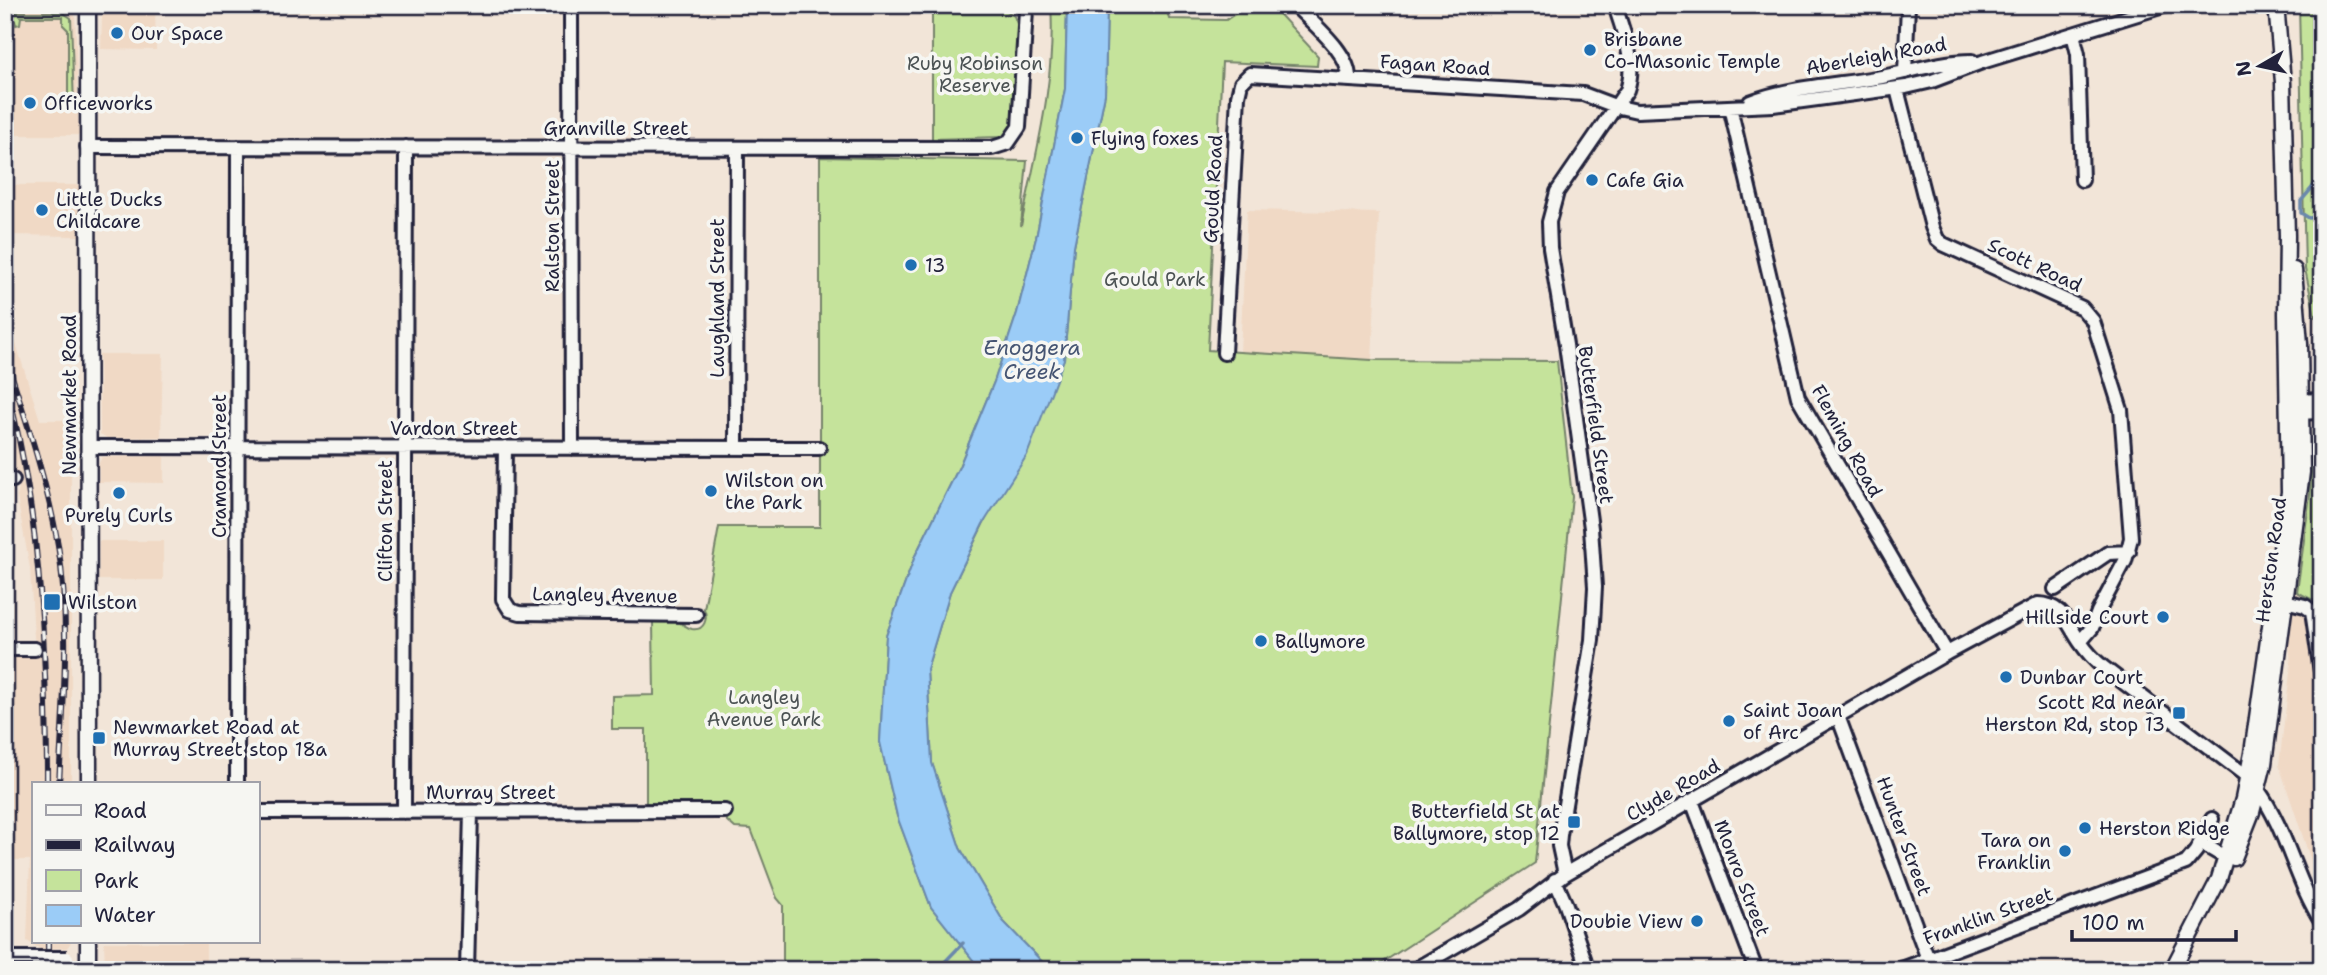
<svg xmlns="http://www.w3.org/2000/svg" width="2327" height="975" font-family="'Shantell Sans',sans-serif">
<rect width="100%" height="100%" fill="#f2e5d8"/>
<filter id="ink" filterUnits="userSpaceOnUse"><feTurbulence type="fractalNoise" baseFrequency=".0143" numOctaves="2"/><feDisplacementMap in="SourceGraphic" scale="14" xChannelSelector="R" yChannelSelector="G"/><feConvolveMatrix kernelMatrix="1 2 1 2 8 2 1 2 1" color-interpolation-filters="sRGB"/></filter>
<g filter="url(#ink)">
<path fill="#f0d9c5" d="M115,7h40l1,43 -55,-1 1,-33 6,-7z
M5,8h62l8,7 4,120h-74z
M5,185h74v51l-74,-1z
M1247,210l132,3 -7,147 -132,-8z
M5,309l35,111h31v364h-38v158h38l-4,6 -27,1 -13,-8 3,-81h-24v-202h32l-4,-21 -4,-69 -13,-71 2,-8 -14,-57z
M99,354h64l-2,83 -54,1 -7,-4z
M2322,424v459l-8,-13 -35,-105 12,-101 -2,-22 21,-147 3,-65z
M164,456v27l-65,-1v-19l3,-6z
M99,541h64v39h-64z
M104,942h102v25l-101,1z"/>
<path fill="#c5e39b" stroke="#74826b" stroke-width="2" d="M1051,5h16l-2,84 -29,149 -19,75 -23,69 -35,85 -44,89 -29,80 -6,106 17,74 34,91 50,63h-198v-65l-6,-7 -26,-69 -16,-1 -8,-7 -1,-18h-80v-74h-34v-33l42,-1 -1,-73c8,0 16,-1 24,0 6,1 10,6 15,7 13,2 16,-11 12,-20l15,-82h101v-370l207,4 -6,65c15,-73 35,-146 30,-221z
M1107,5h59l3,14 57,1 22,-15h23l47,51 -1,10 -95,-4 -14,288 164,10 185,1 15,136 -37,366 -164,107h-321l-47,-49 -43,-73 -28,-85 -5,-94 23,-77 114,-233 10,-113 31,-152z
M2299,5h23v311h-7l-10,-47z
M932,7l71,1 11,8 5,13 -6,96 -11,12 -70,2z
M5,12h57l9,6 3,88 -4,1 -2,-3v-74l-5,-5v-8h-42l-1,7 -4,1 -1,-4h-10z
M2322,424v171h-3l-4,6 -18,-9 13,-97 3,-65z"/>
<path fill="#9bccf7" stroke="#6b88ac" stroke-width="2" d="M1067,5h40l-2,89 -31,152 -10,113 -37,96 -44,69 -33,68 -23,77 5,94 28,85 43,73 47,49h-69l-50,-63 -34,-91 -17,-74 6,-106 29,-80 44,-89 35,-85 23,-69 19,-75 29,-149z"/>
<g fill="none" stroke-linecap="round" stroke-linejoin="round">
<path stroke="#6b88ac" stroke-width="3.5" d="M2322,170l-10,18 -11,13v12l8,5 9,-1 4,-5
M937,970l26,-27"/>
<defs>
<path id="minor" d="M571,5l1,443
M1295,5c18,19 55,48 54,74
M2073,34l5,20 4,126
M1905,72l3,-66
M1897,89l35,138 5,12 6,5 139,64 11,13 28,89 10,128 -6,23 -27,51 -6,16 -12,14
M1750,102c42,-16 88,-17 132,-25 30,-6 60,-16 90,-16
M1730,107l68,290 149,256
M87,147l905,1 16,-5 11,-16 7,-117 -3,-5
M1224,353l14,-257 3,-13 9,-9 333,20 32,12 22,5 136,-6 133,-18 26,-6 50,-19 185,-57
M2294,401l28,-1
M2294,413l28,-1
M88,447l731,1
M505,447l-2,152 7,11 10,3 176,2
M736,448l1,-300
M5,480h8
M2055,589l53,-36 21,-1
M2285,601l20,5 7,5 10,68
M5,649h30
M1838,716l94,254
M237,784l1,-637
M2258,790c29,40 37,90 64,132
M1692,801l64,169
M257,812l468,-1
M404,812l2,-665
M2201,843l17,10
M1565,874l-6,-28 1,-11 32,-195 3,-53 -4,-59 -25,-183 -16,-97 -1,-26 8,-30 70,-102c10,-28 -4,-57 -12,-85
M1555,880l11,25 22,65
M5,958h36
M467,970l4,-158
M1414,970l105,-61 46,-35 382,-221 91,-49c25,0 30,21 42,38 7,10 14,18 23,25l145,110
M1899,970l287,-107 10,-12 16,-32"/>
<path id="major" d="M88,5l1,779
M2234,858l18,-46 12,-48 38,-292 -2,-128 -6,-74
M88,970v-28
M2172,970l47,-91 24,-80 9,-46 37,-261 -3,-178 1,-78 -4,-154 -7,-77"/>
</defs>
<use href="#minor" stroke="#22223b" stroke-width="18"/>
<use href="#major" stroke="#22223b" stroke-width="19"/>
<use href="#minor" stroke="#f6f6f2" stroke-width="12"/>
<use href="#major" stroke="#f6f6f2" stroke-width="14"/>
<defs>
<path id="rail" d="M5,355c20,62 42,125 53,190 13,79 5,160 1,239
M13,412c28,118 34,251 34,372
M48,942v28"/>
</defs>
<use href="#rail" stroke="#22223b" stroke-width="6"/>
<use href="#rail" stroke="#f6f6f2" stroke-width="3.5" stroke-dasharray="10" stroke-linecap="butt"/>
<defs>
<path id="minor-bridge" d="M41,958h26"/>
</defs>
<use href="#minor-bridge" stroke="#22223b" stroke-width="18" stroke-linecap="butt"/>
<use href="#minor-bridge" stroke="#f6f6f2" stroke-width="12"/>
</g>
</g>
<g fill="#1f6fb2" stroke="#f6f6f2" stroke-width="2.5">
<circle cx="117" cy="33" r="7"/>
<circle cx="1590" cy="50" r="7"/>
<circle cx="30" cy="103" r="7"/>
<circle cx="1077" cy="138" r="7"/>
<circle cx="1592" cy="180" r="7"/>
<circle cx="42" cy="210" r="7"/>
<circle cx="911" cy="265" r="7"/>
<circle cx="711" cy="491" r="7"/>
<circle cx="119" cy="493" r="7"/>
<rect x="43" y="593" width="18" height="18" rx="3.5"/>
<circle cx="2163" cy="617" r="7"/>
<circle cx="1261" cy="641" r="7"/>
<circle cx="2006" cy="677" r="7"/>
<rect x="2172" y="706" width="14" height="14" rx="3.5"/>
<circle cx="1729" cy="721" r="7"/>
<rect x="92" y="731" width="14" height="14" rx="3.5"/>
<rect x="1567" y="815" width="14" height="14" rx="3.5"/>
<circle cx="2085" cy="828" r="7"/>
<circle cx="2065" cy="851" r="7"/>
<circle cx="1697" cy="921" r="7"/>
</g>
<g text-anchor="middle" dominant-baseline="central" stroke-width="7" stroke-linejoin="round" paint-order="stroke">
<g font-size="19" fill="#22223b" stroke="#f6f6f2" text-anchor="start">
<text x="131" y="33">Our Space</text>
<text x="1604" y="39">Brisbane<tspan x="1604" dy="22">Co-Masonic Temple</tspan></text>
<text x="44" y="103">Officeworks</text>
<text x="1091" y="138">Flying foxes</text>
<text x="1606" y="180">Cafe Gia</text>
<text x="56" y="199">Little Ducks<tspan x="56" dy="22">Childcare</tspan></text>
<text x="925" y="265">13</text>
<text x="725" y="480">Wilston on<tspan x="725" dy="22">the Park</tspan></text>
<text x="119" y="515" text-anchor="middle">Purely Curls</text>
<text x="68" y="602">Wilston</text>
<text x="2149" y="617" text-anchor="end">Hillside Court</text>
<text x="1275" y="641">Ballymore</text>
<text x="2020" y="677">Dunbar Court</text>
<text x="2165" y="702" text-anchor="end">Scott Rd near<tspan x="2165" dy="22">Herston Rd, stop 13</tspan></text>
<text x="1743" y="710">Saint Joan<tspan x="1743" dy="22">of Arc</tspan></text>
<text x="113" y="727">Newmarket Road at<tspan x="113" dy="22">Murray Street stop 18a</tspan></text>
<text x="1560" y="811" text-anchor="end">Butterfield St at<tspan x="1560" dy="22">Ballymore, stop 12</tspan></text>
<text x="2099" y="828">Herston Ridge</text>
<text x="2051" y="840" text-anchor="end">Tara on<tspan x="2051" dy="22">Franklin</tspan></text>
<text x="1683" y="921" text-anchor="end">Doubie View</text>
</g>
<g font-size="19" fill="#22223b" stroke="#f6f6f2">
<text transform="translate(1876 56) rotate(-10)">Aberleigh Road</text>
<text transform="translate(1435 65) rotate(4)">Fagan Road</text>
<text x="616" y="128">Granville Street</text>
<text transform="translate(1213 189) rotate(-87)">Gould Road</text>
<text transform="translate(552 226) rotate(-90)">Ralston Street</text>
<text transform="translate(2035 265) rotate(25)">Scott Road</text>
<text transform="translate(717 298) rotate(-90)">Laughland Street</text>
<text transform="translate(69 395) rotate(-90)">Newmarket Road</text>
<text transform="translate(1596 425) rotate(82)">Butterfield Street</text>
<text x="454" y="428">Vardon Street</text>
<text transform="translate(1847 441) rotate(61)">Fleming Road</text>
<text transform="translate(219 466) rotate(-90)">Cramond Street</text>
<text transform="translate(385 521) rotate(-90)">Clifton Street</text>
<text transform="translate(2271 560) rotate(-82)">Herston Road</text>
<text transform="translate(605 595) rotate(1)">Langley Avenue</text>
<text transform="translate(1673 790) rotate(-30)">Clyde Road</text>
<text x="491" y="792">Murray Street</text>
<text transform="translate(1904 836) rotate(70)">Hunter Street</text>
<text transform="translate(1742 878) rotate(69)">Monro Street</text>
<text transform="translate(1988 916) rotate(-20)">Franklin Street</text>
</g>
<g font-size="19" fill="#4b5253" stroke="#f6f6f2">
<text x="975" y="63">Ruby Robinson<tspan x="975" dy="22">Reserve</tspan></text>
<text x="1155" y="279">Gould Park</text>
<text x="764" y="697">Langley<tspan x="764" dy="22">Avenue Park</tspan></text>
</g>
<g font-size="21" font-style="italic" fill="#465573" stroke="#f6f6f2">
<text x="1032" y="348">Enoggera<tspan x="1032" dy="24">Creek</tspan></text>
</g>
</g>
<rect width="2327" height="975" fill="none" stroke="#f6f6f2" stroke-width="28"/>
<rect x="14" y="14" width="2299" height="947" fill="none" stroke="#22223b" stroke-width="2.5" filter="url(#ink)"/>
<rect x="32" y="782" width="228" height="161" fill="#f6f6f2" stroke="#a1a1a9" stroke-width="2"/>
<rect x="46" y="805" width="35" height="10" fill="#f6f6f2" stroke="#a1a1a9" stroke-width="2"/>
<text x="94" y="818" font-size="21" fill="#22223b">Road</text>
<rect x="46" y="840" width="35" height="10" fill="#22223b" stroke="#a1a1a9" stroke-width="2"/>
<text x="94" y="852" font-size="21" fill="#22223b">Railway</text>
<rect x="46" y="870" width="35" height="21" fill="#c5e39b" stroke="#a1a1a9" stroke-width="2"/>
<text x="94" y="888" font-size="21" fill="#22223b">Park</text>
<rect x="46" y="905" width="35" height="21" fill="#9bccf7" stroke="#a1a1a9" stroke-width="2"/>
<text x="94" y="922" font-size="21" fill="#22223b">Water</text>
<g transform="translate(2260 66) rotate(261)" stroke="#f6f6f2" stroke-width="5" paint-order="stroke">
<path d="M0-5L12 26L0 18L-12 26Z" fill="#22223b"/>
<text y="-10" font-size="19" font-weight="bold" text-anchor="middle" fill="#22223b">N</text>
</g>
<path d="M2072 930v10h164v-10" fill="none" stroke="#22223b" stroke-width="3.5"/>
<text x="2082" y="930" font-size="21" fill="#22223b" stroke="#f6f6f2" stroke-width="5" paint-order="stroke">100 m</text>
</svg>
